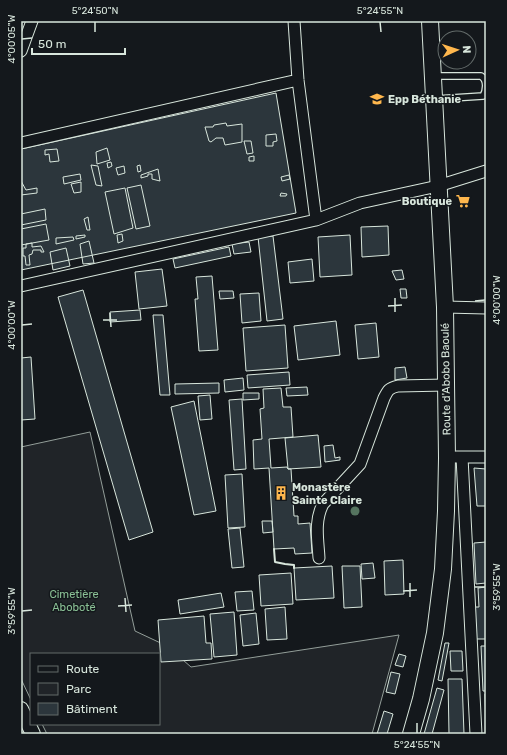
<svg xmlns="http://www.w3.org/2000/svg" width="507" height="755" font-family="Rubik,sans-serif">
<rect width="100%" height="100%" fill="#14181c"/>
<path fill="#202428" stroke="#939e99" d="M90,432l45,199 32,15 24,21 208,-32 -27,99h-325l-5,-10h117v-70h-128v46l-10,-21v-232z"/>
<path fill="#2c363c" stroke="#d8e6dc" d="M276,93l20,120 -275,57v-121z
M226,123l1,3 15,-2v18l-17,3 -2,-7h-7l-5,4 -2,-1 -4,-14h8l1,-2z
M276,134l1,7 -4,1v4h-7v-11z
M244,141h7l2,12 -6,1z
M107,148l3,12 -13,4 -1,-12z
M57,149l2,12 -9,1 -1,-8 -4,1v-5z
M254,156v5h-5v-4z
M111,162l1,4 -4,2 -1,-5z
M91,165l7,1 4,20 -6,-1z
M140,165l1,6 -3,1 -1,-6z
M124,166l1,7 -7,2 -2,-7z
M158,169l2,12 -8,-2v-5h-4v2l-7,2v-3z
M80,174l1,6 -17,4 -1,-7z
M289,175l1,4 -8,2 -1,-4z
M21,181l5,9 11,-2v5l-16,2z
M81,182v10l-7,1 -3,-9z
M141,185l9,41 -14,3 -9,-41z
M125,188l8,40 -19,6 -9,-42z
M281,193l6,1 -1,2h-6z
M45,209l1,11 -25,5v-11z
M88,217l2,13h-3l-3,-11z
M46,224l3,16 -28,5v-16z
M388,226l1,29 -27,2 -1,-30z
M122,234l1,7 -5,2 -1,-8z
M85,235v2l-9,2v-3z
M350,235l2,40 -32,2 -2,-40z
M273,236l10,83 -16,2 -9,-84z
M73,237l1,3 -18,4v-6z
M89,241l5,22 -11,1 -3,-20z
M249,242l2,10 -17,2 -2,-10z
M32,243v4l9,-1 3,6h-3v-2h-8l-1,4 -3,1 1,10h-4l-1,-9h-2v-8h3v-4z
M229,247l2,9 -56,12 -2,-9z
M66,248l4,18 -17,4 -3,-18z
M312,259l2,22 -24,2 -2,-21z
M162,269l5,37 -28,3 -4,-37z
M402,270l2,9 -8,1 -4,-9z
M212,276l6,74 -19,1 -4,-52h3l-2,-22z
M400,289h6l1,9h-6z
M83,290l70,242 -24,8 -71,-243z
M219,291h14l1,7 -14,1z
M259,293l2,28 -19,2 -2,-29z
M140,310l1,10 -31,2v-10z
M153,315h10l7,80h-10z
M336,321l4,34 -42,5 -4,-34z
M376,323l3,34 -21,2 -3,-34z
M285,325l3,43 -42,3 -3,-43z
M31,357l4,62 -14,1v-62z
M405,367l2,11 -12,2v-12z
M289,372l1,13 -42,3 -1,-13z
M243,378l1,12 -19,2 -1,-12z
M219,383v10l-44,1v-10z
M307,387l1,8 -21,1 -1,-8z
M281,388l2,19h8l2,30 -24,2 2,29 16,-1 1,2h3l3,47h4v8l12,-1 2,30 -17,1 -1,-6 -20,1 -5,-81 -15,1 -1,-29 9,-1 -2,-30 4,-1 -1,-19z
M243,393h16v6l-16,1z
M210,395l2,24 -12,1 -2,-24z
M242,399l4,70 -12,1 -5,-70z
M194,401l22,110 -22,4 -23,-108z
M318,435l3,32 -33,2 -3,-31z
M333,445l2,13 5,-1v3l-15,2 -1,-16z
M474,468l12,1v37h-9z
M242,474l3,53 -17,1 -3,-53z
M262,521h10l1,11 -10,1z
M240,528l4,39 -12,1 -4,-39z
M486,542v41l-10,1 -2,-41z
M403,560l1,34 -19,1 -1,-34z
M373,563l2,15 -13,1 -1,-15z
M332,566l2,32 -38,2 -2,-32z
M342,566h18l2,41 -18,1z
M291,573l2,31 -32,2 -2,-31z
M486,587v52h-13v-32h6l-1,-19z
M252,591l2,19 -17,1 -2,-19z
M221,593l3,14 -44,7 -2,-14z
M285,607l2,32 -20,1 -2,-31z
M234,612l3,43 -23,2 -4,-43z
M256,613l3,31 -16,2 -3,-31z
M204,616l2,27h5l1,16 -51,3 -3,-42z
M445,643h4l-7,38 -4,-1z
M481,646h5v45h-3z
M450,651h12l1,20h-12z
M399,654l7,2 -3,11 -8,-2z
M391,672l9,2 -5,20 -9,-2z
M448,679h14l2,55h-15z
M437,688l7,2 -12,44h-8z
M485,694h1v28z
M384,711l9,3 -6,20h-10z"/>
<g fill="none" stroke-linecap="round" stroke-linejoin="round">
<defs>
<path id="service" d="M434,76h47c7,4 5,15 2,20l-47,3"/>
<path id="minor" d="M294,21l4,59 18,140
M21,51l11,-30
M21,143l277,-63
M21,286l295,-66 44,-17 78,-17 48,-15
M445,307l41,1
M456,457h30
M462,457l14,277
M319,558c-1,-18 -5,-37 4,-54l37,-40 24,-66c4,-8 5,-10 14,-12l48,-1"/>
<path id="tertiary" d="M21,709l12,25"/>
<path id="secondary" d="M411,734l10,-35 14,-66 8,-64 3,-58 1,-53 -2,-151 -15,-286"/>
</defs>
<use href="#service" stroke="#d8e6dc" stroke-width="8"/>
<use href="#minor" stroke="#d8e6dc" stroke-width="13"/>
<use href="#tertiary" stroke="#d8e6dc" stroke-width="16"/>
<use href="#secondary" stroke="#d8e6dc" stroke-width="18"/>
<use href="#service" stroke="#14181c" stroke-width="5.5"/>
<use href="#minor" stroke="#14181c" stroke-width="11"/>
<use href="#tertiary" stroke="#14181c" stroke-width="14"/>
<use href="#secondary" stroke="#14181c" stroke-width="16"/>
<path stroke="#d8e6dc" stroke-width="2" d="M274,549l1,13 10,2 9,1v3"/>
</g>
<circle fill="#55745f" cx="355" cy="511" r="4.5"/>
<path fill="none" stroke="#d8e6dc" stroke-width="1.5" d="M95,22v10M380,22l1,10M22,39l10,-1M395,298v14M475,301l10,-1M388,306l14,-1M110,313l1,14M103,320h14M22,325l10,-1M410,583v14M475,587h10M403,591l14,-1M125,598l1,14M118,606l14,-1M22,611l10,-1M417,723v10"/>
<defs>
<symbol id="school-bare" viewBox="-9 -9 18 18"><path d="M0-5L7-2L0 1L-7-2ZM-4 1L0 2.5L4 1V4Q0 6-4 4Z" fill="#ffb74d" stroke="#14181c" stroke-width="2.5" paint-order="stroke"/></symbol>
<symbol id="supermarket-bare" viewBox="-9 -9 18 18"><path d="M-6-5.5h2.5l.6 2H6L4.5 2H-2.5L-4.4-4H-6ZM-1.5 3.2a1.3 1.3 0 1 0 .1 0ZM3 3.2a1.3 1.3 0 1 0 .1 0Z" fill="#ffb74d" stroke="#14181c" stroke-width="2.5" paint-order="stroke"/></symbol>
<symbol id="building-bare" viewBox="-9 -9 18 18"><path d="M-4-6H4V6H1V3H-1V6H-4ZM-2.5-4.3h1.7v1.8h-1.7ZM.8-4.3h1.7v1.8H.8ZM-2.5-1h1.7V.8h-1.7ZM.8-1h1.7V.8H.8Z" fill="#ffb74d" stroke="#14181c" stroke-width="2.5" paint-order="stroke"/></symbol>
</defs>
<g fill-rule="evenodd">
<use href="#school-bare" x="367" y="89" width="20" height="20"/>
<use href="#supermarket-bare" x="453" y="191" width="20" height="20"/>
<use href="#building-bare" x="271" y="483" width="20" height="20"/>
</g>
<g text-anchor="middle" dominant-baseline="central" stroke-width="3" stroke-linejoin="round" paint-order="stroke">
<g font-size="11" font-weight="bold" fill="#d8e6dc" stroke="#14181c" text-anchor="start">
<text x="388" y="99">Epp Béthanie</text>
<text x="452" y="201" text-anchor="end">Boutique</text>
<text x="292" y="487">Monastère<tspan x="292" dy="13">Sainte Claire</tspan></text>
</g>
<g font-size="11" fill="#d8e6dc" stroke="#14181c">
<text transform="translate(446 379) rotate(-91)">Route d'Abobo Baoulé</text>
</g>
<g font-size="11" fill="#8ac095" stroke="#14181c">
<text x="74" y="594">Cimetière<tspan x="74" dy="13">Aboboté</tspan></text>
</g>
</g>
<rect width="507" height="755" fill="none" stroke="#14181c" stroke-width="44"/>
<rect x="30" y="653" width="130" height="72" fill="#14181c" stroke="#626a69"/>
<rect x="38" y="666" width="20" height="6" fill="#14181c" stroke="#626a69"/>
<text x="66" y="673" font-size="12" fill="#d8e6dc">Route</text>
<rect x="38" y="683" width="20" height="12" fill="#202428" stroke="#626a69"/>
<text x="66" y="693" font-size="12" fill="#d8e6dc">Parc</text>
<rect x="38" y="703" width="20" height="12" fill="#2c363c" stroke="#626a69"/>
<text x="66" y="713" font-size="12" fill="#d8e6dc">Bâtiment</text>
<g transform="translate(457 50) rotate(87)"><circle r="19" fill="#14181c" stroke="#626a69"/>
<path d="M0-3L7 15L0 10L-7 15Z" fill="#ffb74d"/>
<text y="-6" font-size="11" font-weight="bold" text-anchor="middle" fill="#d8e6dc">N</text>
</g>
<path d="M32 48v6h93v-6" fill="none" stroke="#d8e6dc" stroke-width="2"/>
<text x="38" y="48" font-size="12" fill="#d8e6dc" stroke="#14181c" stroke-width="3" paint-order="stroke">50 m</text>
<rect x="22" y="22" width="463" height="711" fill="none" stroke="#d8e6dc" stroke-width="1.5"/>
<g font-size="10" text-anchor="middle" fill="#d8e6dc">
<text x="95" y="14">5°24'50"N</text>
<text x="380" y="14">5°24'55"N</text>
<text transform="translate(11 39) rotate(-90)" y="4">4°00'05"W</text>
<text transform="translate(496 300) rotate(-90)" y="4">4°00'00"W</text>
<text transform="translate(11 325) rotate(-90)" y="4">4°00'00"W</text>
<text transform="translate(496 587) rotate(-90)" y="4">3°59'55"W</text>
<text transform="translate(11 611) rotate(-90)" y="4">3°59'55"W</text>
<text x="417" y="748">5°24'55"N</text>
</g>
</svg>
